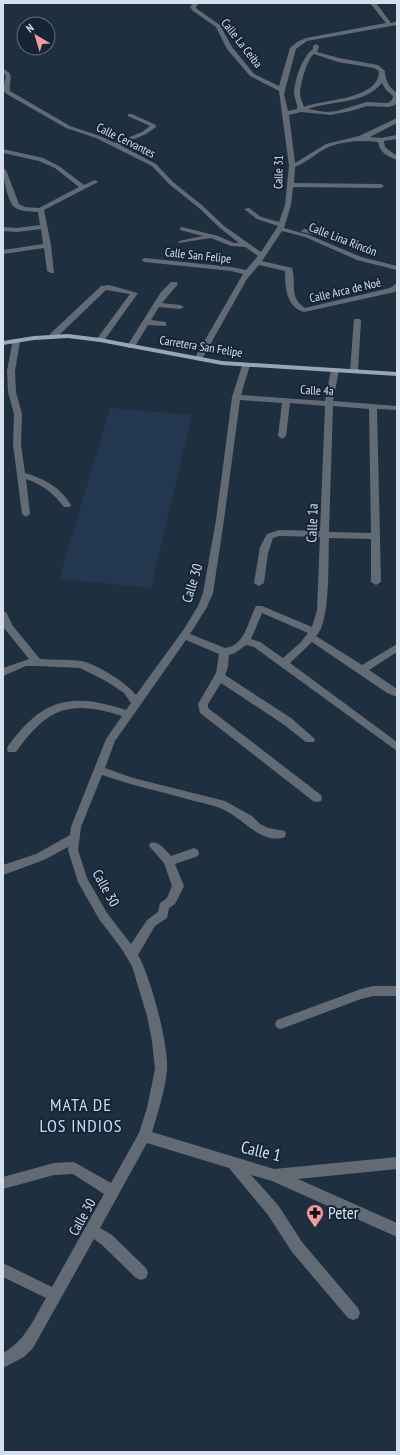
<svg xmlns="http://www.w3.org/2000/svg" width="400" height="1455" font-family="'PT Sans Narrow',sans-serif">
<rect width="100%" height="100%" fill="#1e2f40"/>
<path fill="#23384e" d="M110,408l82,7 -41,173 -92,-9z"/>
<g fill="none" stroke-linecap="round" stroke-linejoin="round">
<path fill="#626b74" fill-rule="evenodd" d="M193,3h6l-3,4 1,2 23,16 12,22 22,27 25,12 11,-38 7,-6 9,-4 80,-15 -16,-20h6l15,20 6,-2v4l-90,16 -11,8 -12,45 4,17 9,-2c1,-5 -3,-11 -3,-16 1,-14 8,-36 19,-44v-3l3,-2 3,2 -2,6 22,6 39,7 7,6c0,10 4,16 12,22v9l-2,3 -6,2 -22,-1 -16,5 -20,4 -30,-3 -12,3 6,48 31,-19 33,-8 38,-18v5l-27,14 11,1 16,-3v4l-13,2 1,6 12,9v4c-9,-3 -18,-8 -19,-18 -16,-2 -32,-1 -47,4 -13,5 -23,16 -36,21l-1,16 87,1 3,2 -3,2 -88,-1 -2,18 -7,23 25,7 52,22 36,9v4l-40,-10 -52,-23 -23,-6 -20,30 30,7c5,16 -4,28 13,40l85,-20 7,-5v6l-2,3 -91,20c-18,-5 -19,-25 -19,-41l-26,-6 -12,14 -45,80 -4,2 -4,-2 49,-85 -12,-3 -86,-9 -4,-2 4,-2 86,9 15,3 12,-14 -13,-9 -14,-1 -20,-8 -32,5v-2l24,-5 -23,-6v-2l2,-1 36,9 16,7h5l-19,-15 -21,-20 -30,-24 -17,-18 -56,-28 -30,-10 -61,-35 -2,-4 3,-13 -3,-3v-4c13,5 5,12 7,22l60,35 30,10 15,7 27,-11 8,-6 -22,-10v-2h4l24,11v2l-10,7 -26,11 36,19 17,18 30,24 21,20 37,26 17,-26 -21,-7 -13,-10 5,-1 12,9 18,5 6,-17 4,-39 -10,-75 -29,-15 -23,-27 -11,-22 -23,-16 -3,-4zM314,54l24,8 36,6 5,3c0,29 -55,28 -75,36 -1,-4 -4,-9 -4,-13 0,-9 7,-35 14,-40zM382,83l4,7 7,6 -1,4 -4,3 -21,-1 -30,9 -11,1 -18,-3c24,-9 56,-4 74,-26z
M3,149l40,9 16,8 25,19 11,-5 3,2 -54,28 7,35 3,28h-3l-4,-2 -3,-23 -41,6v-4l40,-6 -2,-15 -24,3 -14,-1v-4l14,1 23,-3 -2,-13c-8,-1 -19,0 -25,-6 -6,-8 -10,-28 -10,-38l3,2 13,34 6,3 14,1 40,-21 -24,-19 -16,-7 -36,-8z
M304,229l29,6 3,2 -3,2 -31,-7 -1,-1z
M171,282h6l1,2 -16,19 18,2 4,2 -4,2 -21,-2 -8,13 15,2v4l-18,-1 -14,23h-6l-1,-2 34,-54z
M109,285l29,8 -35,49h-6l-1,-2 34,-46 -24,-4 -50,48h-6v-4l51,-48z
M354,319h6l1,2 -3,50 -4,2 -4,-2z
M13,339h3l4,2 -5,30 1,21 6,22 -1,30 4,29c20,6 35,14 46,32l-1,2h-6c-11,-14 -21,-22 -38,-28l4,35 -4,3 -4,-3 -9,-70 1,-30 -6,-22 -1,-21z
M243,363h6l1,2 -9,30 84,6 6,-31 4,-2 4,2 -6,31 64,5v4l-20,-1 4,173 -5,3 -5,-3v-43l-42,-1c-1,20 2,86 -13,98l46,29 35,-21v8l-28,18 28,19v8l-10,-4 -75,-51 -22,21 107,79v9l-143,-104 -8,-2 -11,8 -6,2 -1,12 -3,8 66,43 24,21 -1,3h-8l-23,-18 -62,-41 -13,21v4l113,87 1,3 -1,3 -4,1 -4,-1 -113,-88 -2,-9 18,-31 3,-19 -33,-14 -71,101 -10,27 28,10 92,23 27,15 8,8 8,4 17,3 1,3 -1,3c-22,8 -40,-16 -57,-25 -12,-7 -27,-9 -41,-13 -28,-8 -57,-14 -85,-24l-21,52 -3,23 9,28 20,35 24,31 16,-24 11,-8 2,-9 7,-5 5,-12 -8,-23 -15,-17 1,-3c9,-3 15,7 21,13l23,-8 4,2 1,3 -1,3 -23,8 9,22 -9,18 -6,4 -2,10 -12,8 -17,29c12,20 31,90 29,115 -2,21 -9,42 -15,62l122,37 123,-12v12l-99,10 99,44v14l-125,-56 -21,-6 27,30 24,37 56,66 2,5 -2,5 -5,2 -5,-2 -56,-66 -24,-37 -39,-47 -82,-25 -47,85 12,7 34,33 2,5 -2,5 -5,2 -5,-2 -34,-33 -8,-6 -61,109 -9,9 -21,11v-15c23,-13 30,-33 43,-55l-43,-21v-14l49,24 52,-93 -31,-20 -19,1 -51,14v-12l51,-14 20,-1 37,21 28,-50 8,-25 8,-39 -3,-28 -5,-25 -15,-50 -11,-18 -22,-29 -21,-37 -10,-32v-3l-24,13 -41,15v-10l33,-11 34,-19 1,-8 35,-88 16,-23c-52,-17 -75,-8 -106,36h-8l-1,-3 1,-3c35,-48 63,-54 118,-36l5,-7 -7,-10 -18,-12 -26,-13 -43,-2h-11l-23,10v-8l26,-9 -25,-31 -1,-17 3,1 7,14 27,33c13,1 27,0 41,2 16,3 46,22 55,34l48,-66 14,-23 5,-13 13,-73 16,-123zM240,400l42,3 -4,33 4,3 4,-3 4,-33 35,3 -5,125 -41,-1 -12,4 -7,13 -6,36 5,3 5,-3 4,-30 5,-15 6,-2 41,1 -3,73 -5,17 -50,-21h-6c-8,15 -11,40 -31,42l-35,-14 17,-27 6,-14 11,-73zM333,406l36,3 2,124 -42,-1zM262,613l46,20 -8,10 -17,15 -23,-16 -9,-3z
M373,986h24v10h-24l-12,3 -80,30 -4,-1 -2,-4 2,-4 84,-31z"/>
<path fill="#96a7ba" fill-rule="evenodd" d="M68,334l32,4 122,23 175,11v4l-175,-11 -122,-23 -32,-4 -34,2 -31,5v-4l31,-5z"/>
</g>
<defs>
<symbol id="pharmacy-pin" viewBox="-11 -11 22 30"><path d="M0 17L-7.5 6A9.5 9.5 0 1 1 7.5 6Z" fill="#f49b9f" stroke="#152536"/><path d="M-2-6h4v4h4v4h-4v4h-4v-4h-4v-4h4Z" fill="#111"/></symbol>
</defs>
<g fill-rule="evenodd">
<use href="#pharmacy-pin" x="305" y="1203" width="20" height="27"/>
</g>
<g text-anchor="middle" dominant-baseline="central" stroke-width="4" stroke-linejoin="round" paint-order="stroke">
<g font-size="12" fill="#d6e0ec" stroke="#152536">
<text transform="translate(242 43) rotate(52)">Calle La Ceiba</text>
<text transform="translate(126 140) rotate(26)">Calle Cervantes</text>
<text transform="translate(278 172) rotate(-89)">Calle 31</text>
<text transform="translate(343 239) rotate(21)">Calle Lina Rincón</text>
<text transform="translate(198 255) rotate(6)">Calle San Felipe</text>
<text transform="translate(345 290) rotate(-13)">Calle Arca de Noé</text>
<text transform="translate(201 346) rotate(9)">Carretera San Felipe</text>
<text transform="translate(317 390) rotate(3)">Calle 4a</text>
</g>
<g font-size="14" fill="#d6e0ec" stroke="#152536">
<text transform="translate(312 523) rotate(-88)">Calle 1a</text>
<text transform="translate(192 583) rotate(-73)">Calle 30</text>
<text transform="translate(106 888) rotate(61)">Calle 30</text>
<text transform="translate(82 1217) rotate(-61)">Calle 30</text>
</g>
<g font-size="17" fill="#d6e0ec" stroke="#152536">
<text transform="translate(261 1151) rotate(13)">Calle 1</text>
</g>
<g font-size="17" fill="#d6e0ec" stroke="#152536" text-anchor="start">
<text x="328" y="1213">Peter</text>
</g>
<g font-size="18" letter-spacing="1" fill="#c6dbf2" stroke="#152536">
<text x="81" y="1104">MATA DE<tspan x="81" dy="21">LOS INDIOS</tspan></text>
</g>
</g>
<rect width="400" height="1455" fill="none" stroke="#d6e0ec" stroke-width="8"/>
<g transform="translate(36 36) rotate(322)"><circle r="19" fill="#152536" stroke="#62707f"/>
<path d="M0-3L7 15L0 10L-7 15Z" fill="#f49b9f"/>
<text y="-6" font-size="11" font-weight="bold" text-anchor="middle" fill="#d6e0ec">N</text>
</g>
</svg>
